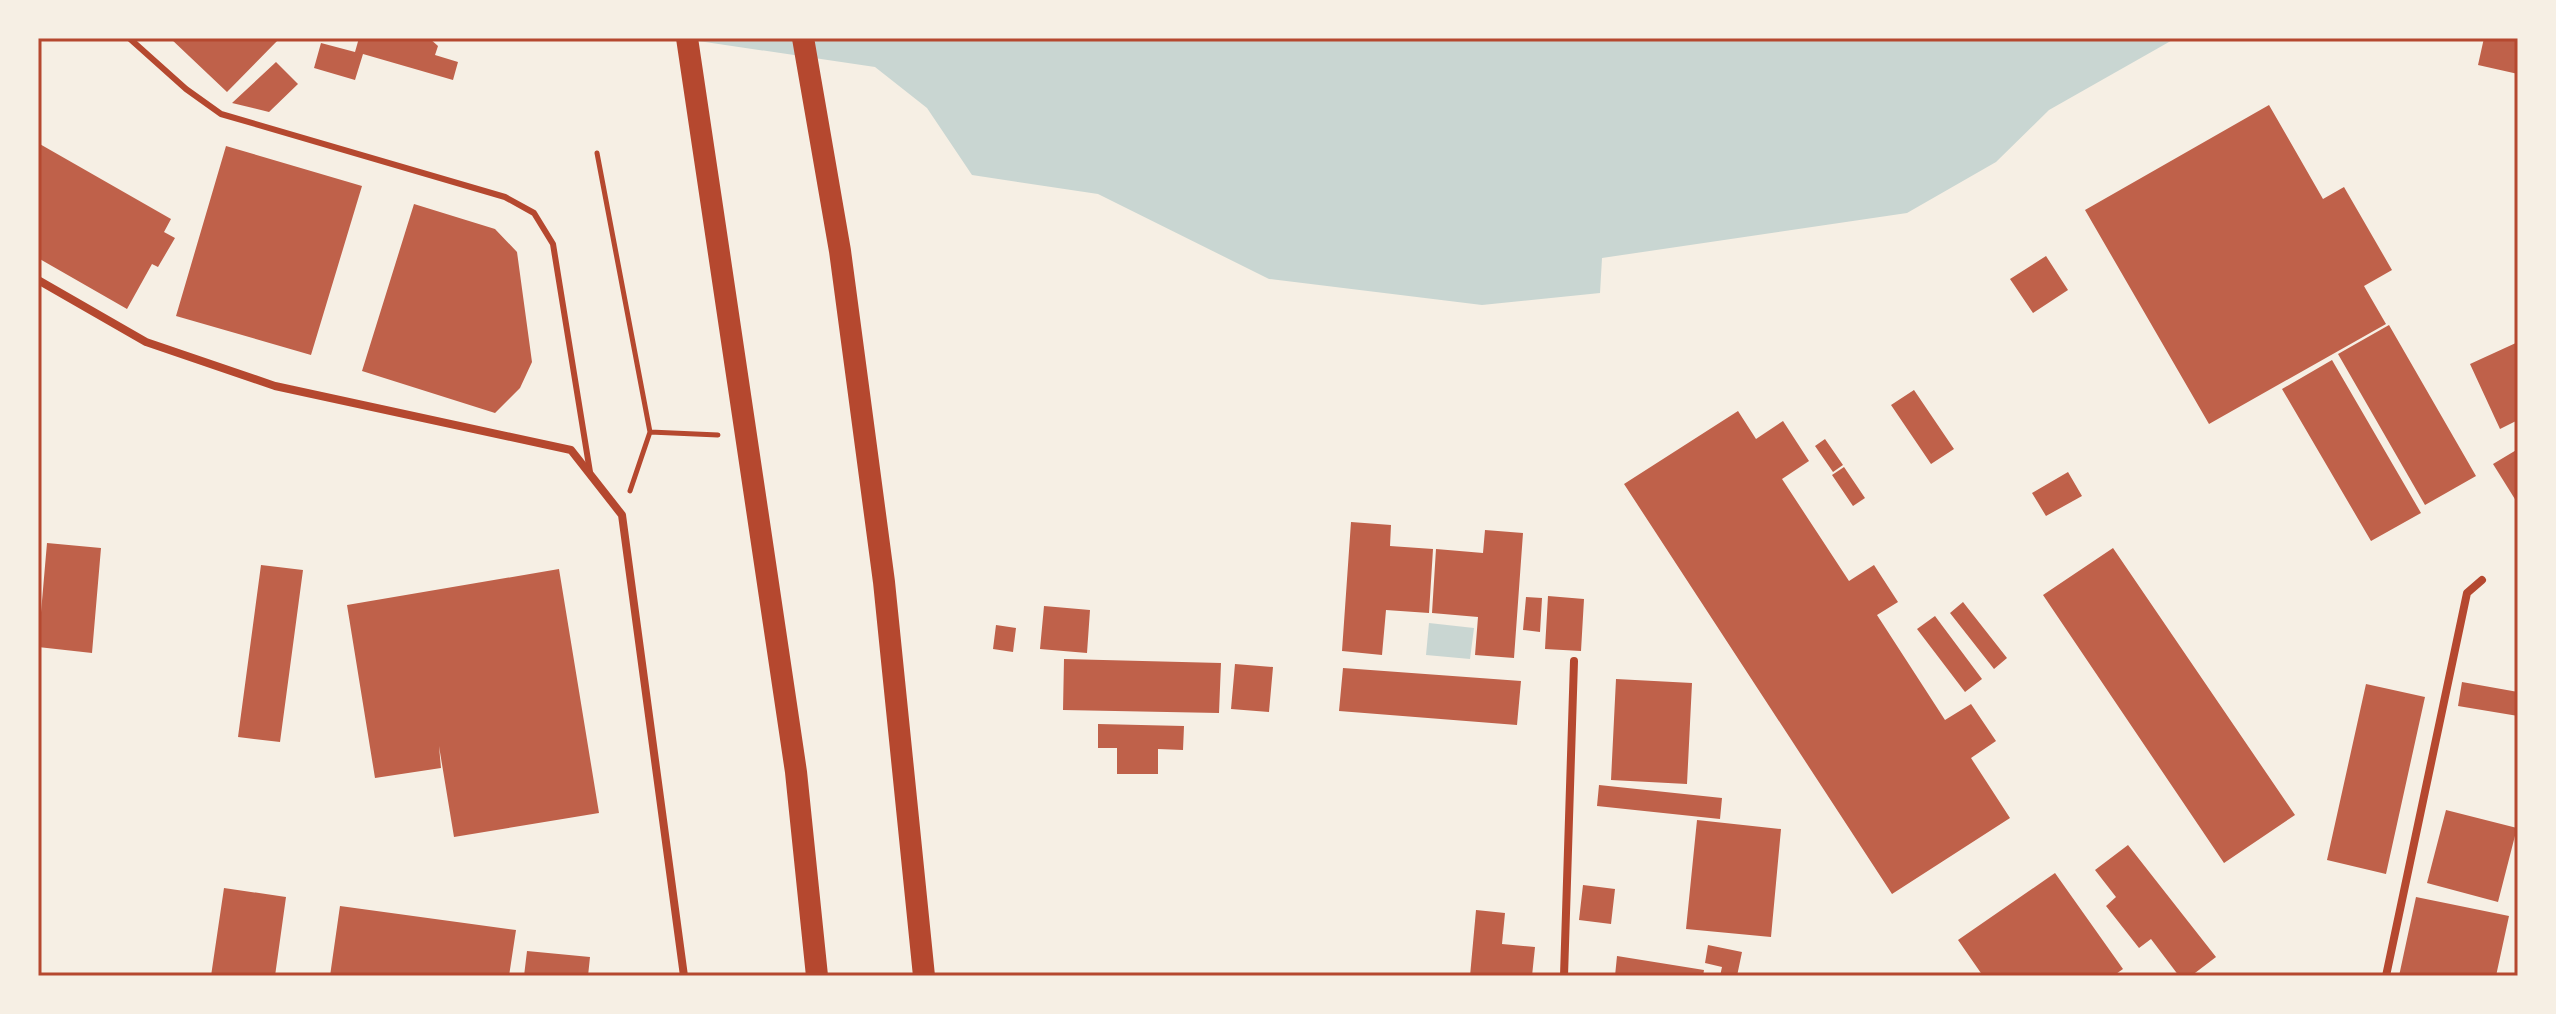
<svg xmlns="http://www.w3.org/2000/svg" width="2556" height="1014" font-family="Rubik,sans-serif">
<rect width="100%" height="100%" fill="#f6efe4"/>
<path fill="#c9d6d2" d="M678,38h1498l-127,72 -53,52 -89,51 -305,45 -2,35 -118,12 -213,-26 -171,-85 -126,-19 -45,-67 -52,-41z
M1429,623l45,5 -4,31 -44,-4z"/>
<path fill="#bf614a" d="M170,38h110l-53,54z
M359,38h70l9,8 -3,9 23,7 -5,18 -90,-26 -8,26 -41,-12 7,-25 34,9z
M2484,38h34v36l-40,-9z
M276,62l22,22 -29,28 -37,-9z
M2269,105l54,94 21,-12 48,83 -28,16 22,38 -177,100 -124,-214z
M38,143l133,76 -7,13 11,6 -17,29 -6,-3 -25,45 -89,-51z
M226,146l136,40 -51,169 -135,-39z
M414,204l81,25 22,23 15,110 -12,26 -25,25 -133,-42z
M2046,256l22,34 -35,23 -23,-34z
M2389,325l87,151 -51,29 -87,-151z
M2518,342v78l-18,9 -30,-65z
M2332,360l89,153 -50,28 -89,-152z
M1914,390l40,59 -23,15 -40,-59z
M1738,411l18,28 27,-18 26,40 -27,18 67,102 25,-16 24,37 -21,13 68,105 26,-16 25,37 -25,17 39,60 -118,76 -268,-410z
M1825,439l18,26 -10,7 -18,-26z
M2518,449v55l-25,-40z
M1844,467l21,31 -12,8 -21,-31z
M2068,472l14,24 -36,20 -14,-23z
M1351,522l40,3 -1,21 43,3 -4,64 -43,-3 -4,45 -40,-4z
M1485,530l38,3 -9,125 -39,-3 3,-38 -46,-4 4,-64 47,4z
M47,543l54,5 -9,105 -54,-6z
M2113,548l182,267 -71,48 -181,-268z
M261,565l42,5 -23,172 -42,-5z
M559,569l40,244 -145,24 -15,-91 2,22 -66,10 -28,-173z
M1548,596l36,3 -3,52 -36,-2z
M1526,597l16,1 -2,34 -17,-2z
M1963,602l44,56 -13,11 -44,-56z
M1044,606l46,4 -3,43 -47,-4z
M1935,616l47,63 -17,13 -48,-63z
M996,625l20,3 -3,24 -20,-3z
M1064,659l157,4 -2,50 -156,-3z
M1235,664l38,3 -4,45 -38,-3z
M1343,668l178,13 -4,44 -178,-14z
M1616,679l76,4 -5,101 -76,-4z
M2462,682l56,10v24l-60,-10z
M2366,684l59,13 -39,177 -59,-14z
M1098,724l86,2 -1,24 -25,-1v25h-41v-26h-19z
M1599,785l123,13 -2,21 -123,-13z
M2446,810l71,18 -19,74 -71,-19z
M1697,820l84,9 -10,108 -85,-8z
M2128,845l88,112 -25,19h-12l-28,-37 -12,9 -33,-42 10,-9 -21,-27z
M2055,873l68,96 -10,7h-130l-25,-36z
M1583,885l32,4 -4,35 -32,-4z
M224,888l62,9 -11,79h-64z
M2416,897l93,19 -13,60h-97z
M340,906l176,24 -7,46h-179z
M1476,910l29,3 -3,31 33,3 -3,29h-62z
M1708,945l34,7 -5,24h-17l2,-9 -17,-4z
M527,951l63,6 -2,19h-64z
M1617,956l87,14 -1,6h-88z"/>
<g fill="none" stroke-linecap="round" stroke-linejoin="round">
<path stroke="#b5482f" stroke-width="5" d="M597,153l53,279 -20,59
M650,432l68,3"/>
<path stroke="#b5482f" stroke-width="6" d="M129,38l57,51 35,25 284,83 29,16 19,31 37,228"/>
<path stroke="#b5482f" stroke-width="8" d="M38,280l108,62 129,44 296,64 51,65 62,461
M1564,976l10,-315
M2386,976l81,-383 15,-13"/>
<path stroke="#b5482f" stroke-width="22" d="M687,38l109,734 21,204
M803,38l37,213 44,331 40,394"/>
</g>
<rect width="2556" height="1014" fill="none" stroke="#f6efe4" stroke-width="80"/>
<rect x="40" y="40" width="2476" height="934" fill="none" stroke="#b5482f" stroke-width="3"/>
</svg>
